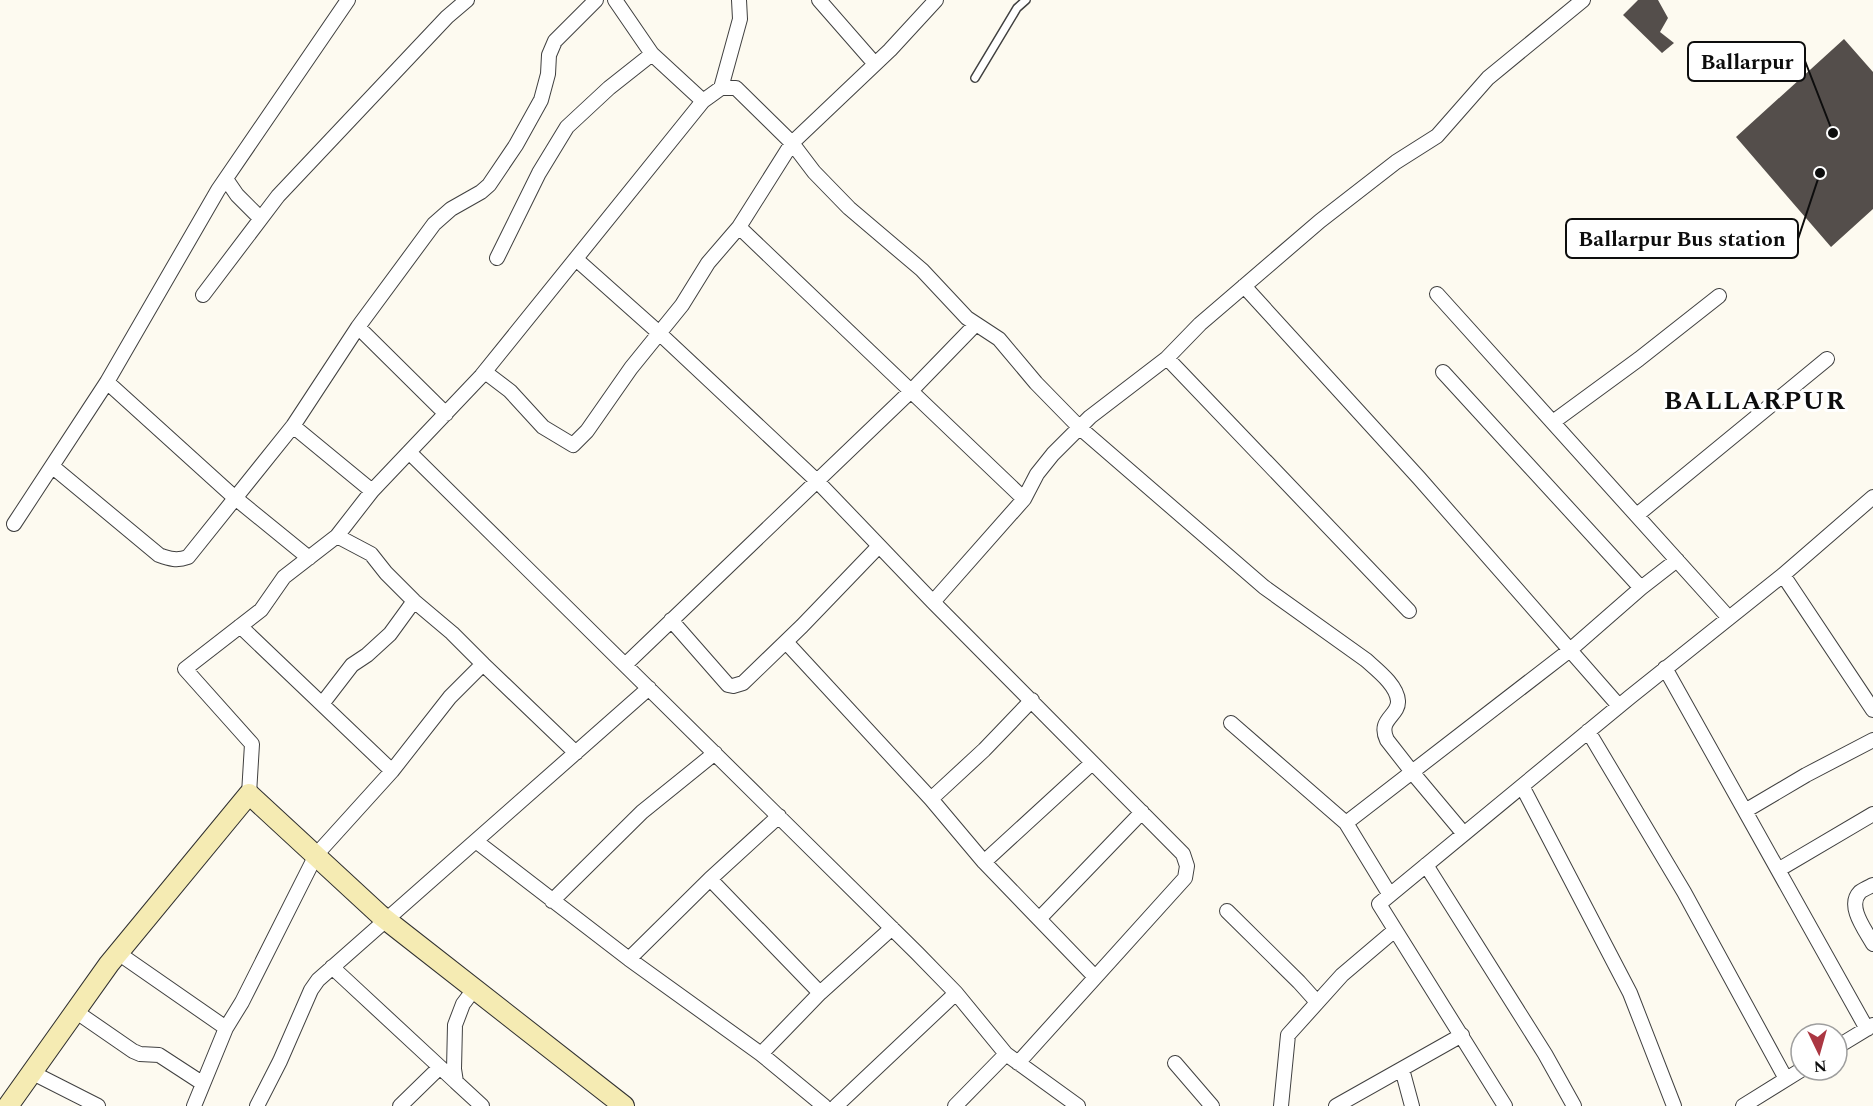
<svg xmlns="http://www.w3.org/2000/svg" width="1873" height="1106" font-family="Spectral,serif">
<rect width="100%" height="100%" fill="#fdfaf0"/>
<path fill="#544e4b" d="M1638,0h20l10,18 -8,14 14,11 -12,10 -39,-38z
M1844,39l29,33v137l-42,38 -95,-110z"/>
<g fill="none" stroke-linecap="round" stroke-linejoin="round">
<defs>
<path id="lane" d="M975,78l42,-70 9,-8"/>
<path id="street" d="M615,0l37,54 51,47
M819,0l56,64
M721,88l19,-69 -1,-19
M226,179l11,16 23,23
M739,227l285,272
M497,258l42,-85 28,-46 42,-39 43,-34
M576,259l82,73 159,149 116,121 250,252 4,12 -2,12 -167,185
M1244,286l175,192 200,228
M1437,294l292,324
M203,295l75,-99 169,-179 20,-17
M358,327l88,87
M1167,358l242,253
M1443,372l198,216
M482,375l221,-274 18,-13h15l56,55 98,-93 46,-50
M107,382l127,115 75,61
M1553,422l86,-63 80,-63
M293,426l79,65
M409,452l508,501 39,40 50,61
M53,467l106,88c11,4 18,6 29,2l105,-131 65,-99 76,-103 17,-15 30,-17 8,-7 27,-40 25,-45 7,-26 1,-19 6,-14 41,-41
M1637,515l190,-156
M14,524l93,-142 111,-192 130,-190
M1783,575l90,135
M933,602l91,-103 13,-25 16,-20 37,-37 77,-59 33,-34 120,-103 76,-59 41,-26 51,-58 95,-78
M671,620l57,65 5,1 10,-3 59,-57 77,-80
M240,626l152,145
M786,642l145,157 53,63 111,115
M483,664l93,89
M625,665l286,-274 65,-67
M1665,668l202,361
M322,704l30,-39 15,-10 23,-21 24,-33
M1231,723l115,100 44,72
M1588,731l96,161 102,187
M1522,786l108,207 44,113
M249,794l3,-50 -67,-75 76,-59 23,-33 53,-41 35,-45 113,-119 25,19 33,36 30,18 14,-14 44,-63 51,-63 26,-42 31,-36 53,-84 22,29 35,36 73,62 45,48 32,21 37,44 44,45 184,159 102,73c11,10 31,25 32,41 1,15 -21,18 -11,39l25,32 52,62
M931,799l53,-49 48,-50
M1745,811l61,-36 67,-35
M1346,823l224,-173 71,-62 36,-28
M477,842l152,117 132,95 63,52
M984,862l108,-99
M1426,865l119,189 29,52
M1778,870l95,-56
M710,879l110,114
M1873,885c-4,2 -9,4 -13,7 -14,14 6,39 13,52
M552,901l90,-89 73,-59
M1227,911l72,71 18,20
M1039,919l103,-107
M118,953l108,75
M629,959l81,-80 69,-63
M332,967l124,115
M475,988l-12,16 -8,21 -1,44 2,13 26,24
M75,1011l58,40 7,3 19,1 43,28
M1837,1047l36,-22
M761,1054l59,-61 72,-65
M1175,1063l37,43
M1402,1069l10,37
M31,1072l67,34
M194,1106l32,-78 16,-26 74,-147 76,-84 58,-74 33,-33 -31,-31 -38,-32 -28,-28 -15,-19 -34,-18
M257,1106l23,-45 31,-71 7,-10 331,-292
M400,1106l40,-39
M836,1106l120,-113
M955,1106l51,-52 72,52
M1281,1106l7,-71 54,-60 53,-45
M1336,1106l126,-71
M1505,1106l-126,-202 251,-207 153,-122 90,-78
M1743,1106l58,-36"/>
<path id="secondary" d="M8,1106l101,-142 140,-170 131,121 244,191"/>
</defs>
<use href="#lane" stroke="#404040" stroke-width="10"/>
<use href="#street" stroke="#404040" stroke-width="16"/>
<use href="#secondary" stroke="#2f2f2f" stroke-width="22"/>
<use href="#lane" stroke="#fff" stroke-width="7"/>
<use href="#street" stroke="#fff" stroke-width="14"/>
<use href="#secondary" stroke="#f5ebb3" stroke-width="20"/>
</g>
<g text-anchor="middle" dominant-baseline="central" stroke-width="6" stroke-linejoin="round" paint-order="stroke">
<g font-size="26" font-weight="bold" letter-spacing="1.5" fill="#0d0d0d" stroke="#fff">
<text x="1755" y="401">BALLARPUR</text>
</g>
</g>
<path fill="none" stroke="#0d0d0d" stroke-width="2" d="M1833 133L1805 61M1820 173L1798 239"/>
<g fill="#0d0d0d" stroke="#fff" stroke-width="2">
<circle cx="1833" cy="133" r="6"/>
<circle cx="1820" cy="173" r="6"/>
</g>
<g fill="#fff" stroke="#0d0d0d" stroke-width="2">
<rect x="1688" y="42" width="117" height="39" rx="6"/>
<rect x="1566" y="219" width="232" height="39" rx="6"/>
</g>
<g font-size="21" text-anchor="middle" font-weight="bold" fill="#0d0d0d">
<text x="1747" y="69">Ballarpur</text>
<text x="1682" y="246">Ballarpur Bus station</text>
</g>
<g transform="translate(1819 1052) rotate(175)"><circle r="28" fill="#ffffff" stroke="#9e9e9e" stroke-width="1.5"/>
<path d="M0-4.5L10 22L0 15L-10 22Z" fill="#ab3742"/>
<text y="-9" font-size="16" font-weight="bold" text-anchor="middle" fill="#0d0d0d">N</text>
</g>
</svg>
